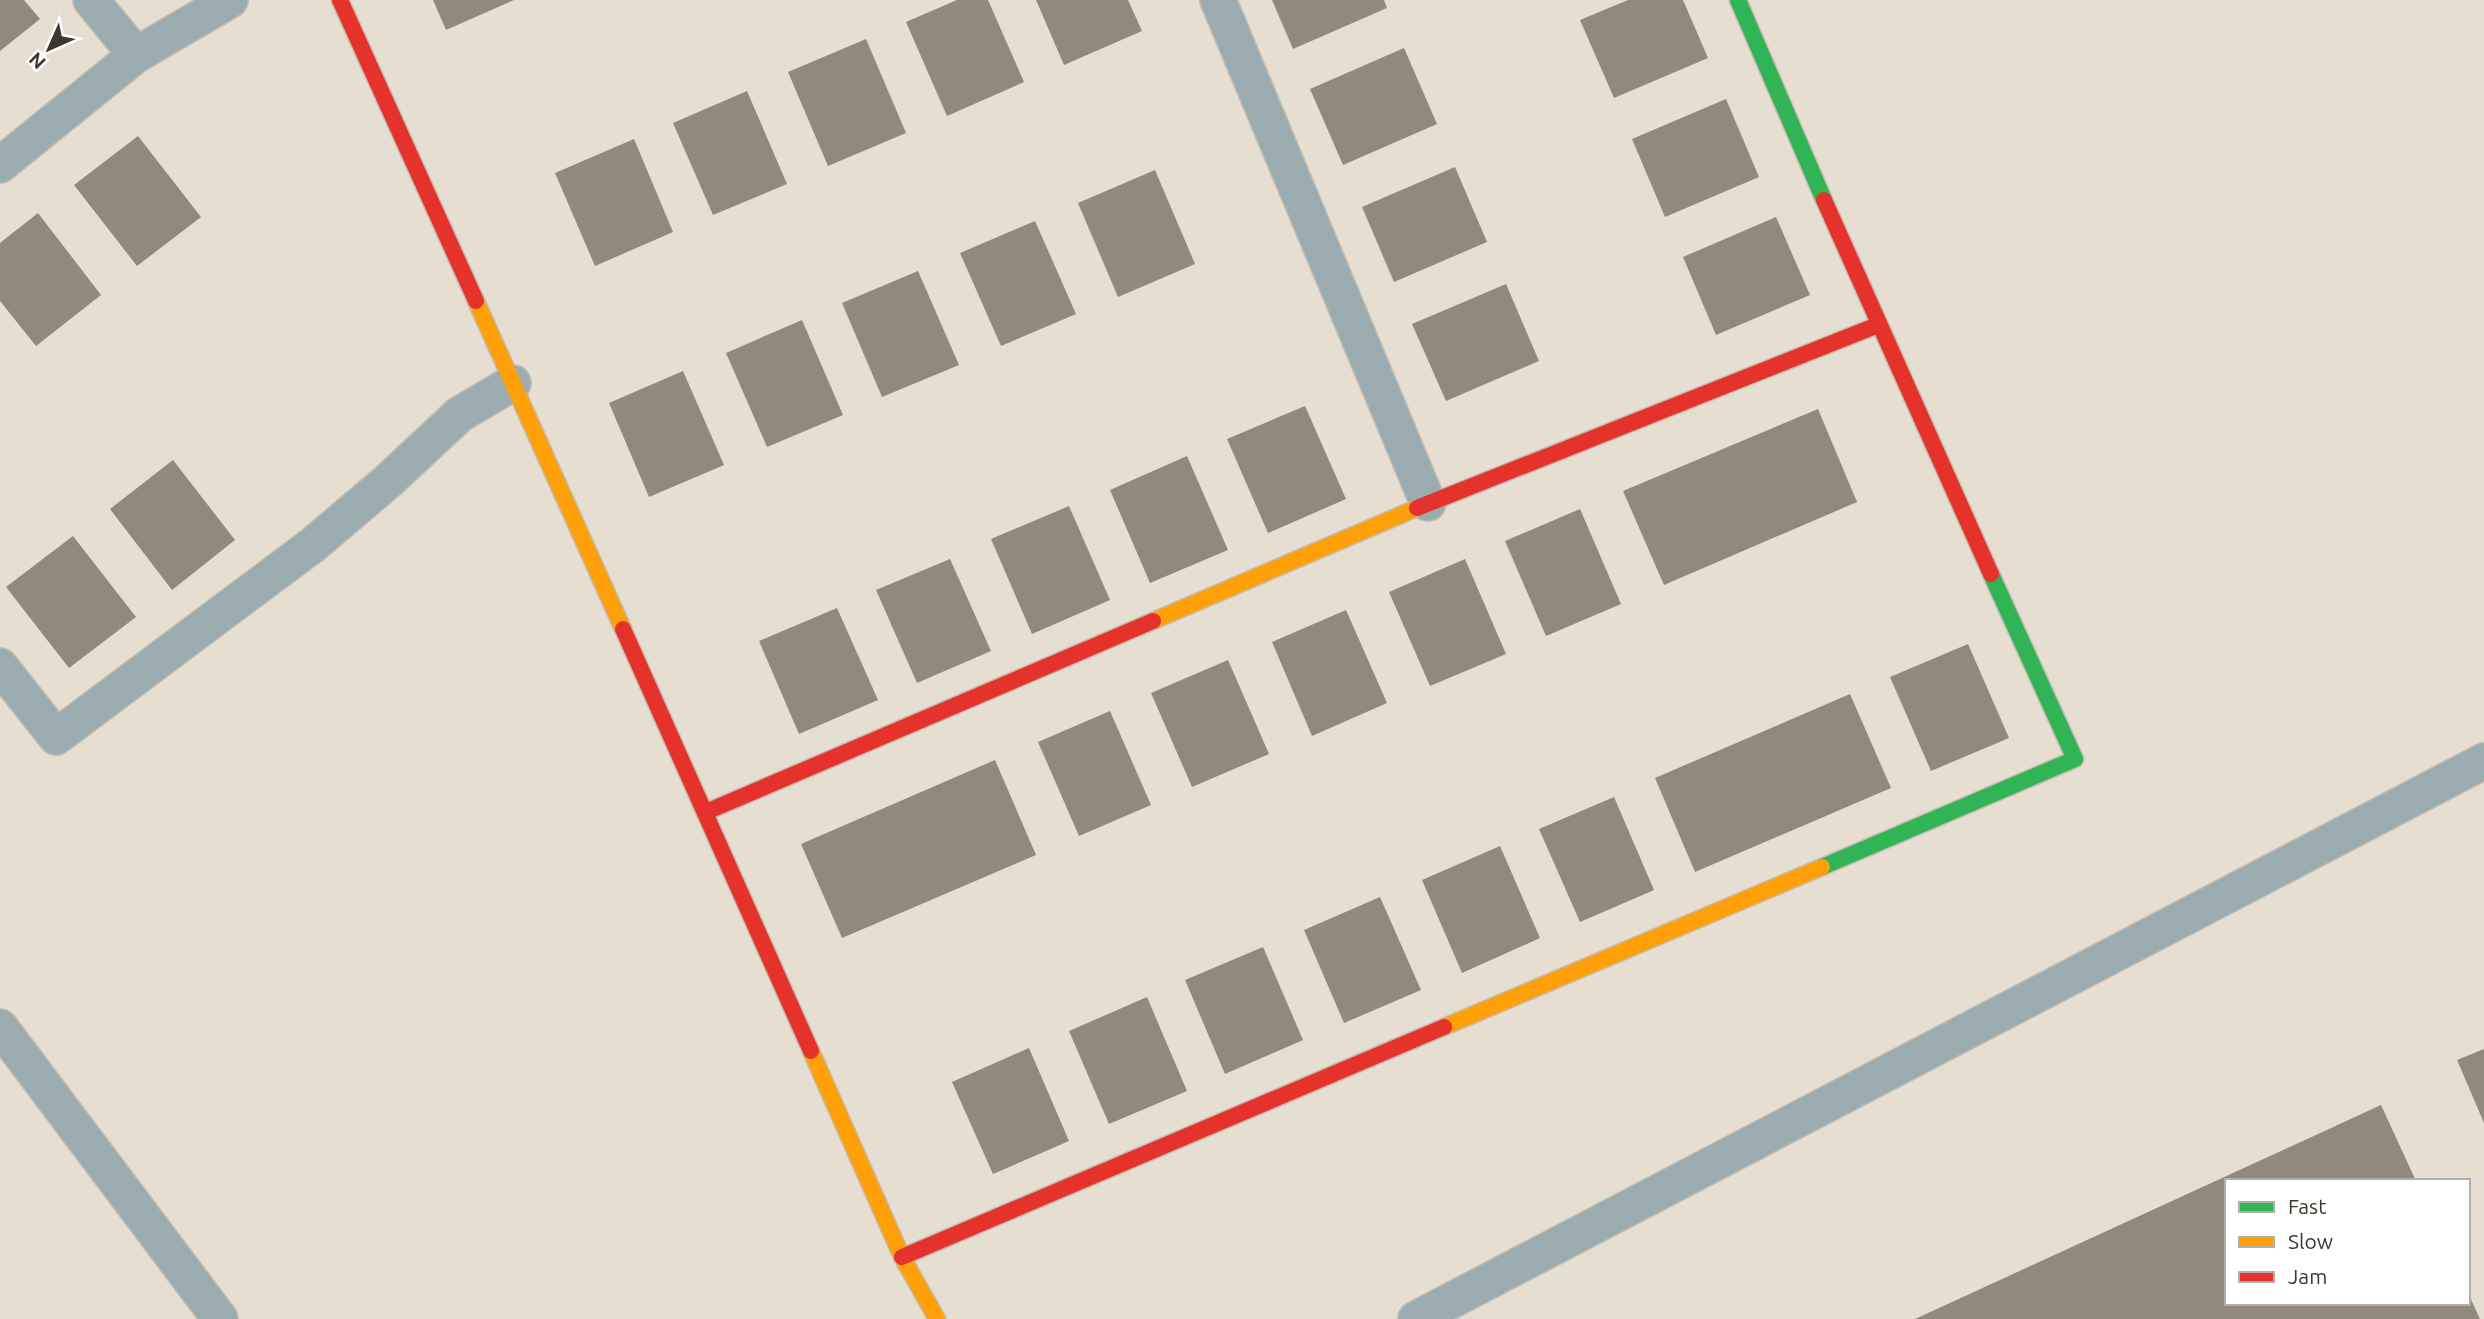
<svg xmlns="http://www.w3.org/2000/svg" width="2484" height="1319" font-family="Ubuntu,sans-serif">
<rect width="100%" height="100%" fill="#e6ded0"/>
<path fill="#918979" d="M0,0h24l16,19 -40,32z
M433,0h81l-68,30z
M957,0h31l36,82 -77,34 -41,-94z
M1036,0h92l14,31 -78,34z
M1272,0h112l3,8 -94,41z
M1628,0h55l25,58 -94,40 -34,-78z
M866,39l40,94 -78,33 -40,-94z
M1404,48l33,76 -94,41 -33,-76z
M747,91l40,93 -74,31 -40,-92z
M1726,99l33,78 -94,40 -33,-78z
M138,136l63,81 -64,49 -63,-81z
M634,139l39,93 -78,34 -40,-93z
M1455,167l32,75 -93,40 -32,-75z
M1155,170l40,94 -77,33 -40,-94z
M38,213l63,82 -65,51 -36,-45v-58z
M1776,217l34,78 -94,40 -33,-78z
M1035,221l41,93 -75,32 -41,-93z
M918,271l41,94 -77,32 -40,-94z
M1506,284l33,77 -93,40 -34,-77z
M802,320l41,95 -76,32 -41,-94z
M683,371l41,94 -75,32 -40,-94z
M1305,406l41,93 -78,34 -41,-94z
M1818,409l39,93 -193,83 -41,-94z
M1187,456l41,94 -78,33 -40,-93z
M173,460l62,80 -63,50 -62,-81z
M1069,506l41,94 -78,34 -41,-95z
M1580,509l41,95 -75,32 -41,-95z
M73,536l63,81 -67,51 -63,-81z
M950,559l41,92 -74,32 -41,-93z
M1465,559l41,95 -76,32 -41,-94z
M837,608l41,92 -79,34 -40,-93z
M1346,610l41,93 -75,33 -40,-94z
M1968,644l41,94 -78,33 -41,-94z
M1228,660l41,94 -77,33 -41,-94z
M1850,694l41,94 -196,84 -40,-94z
M1110,711l41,94 -72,31 -41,-94z
M995,760l41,95 -194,83 -41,-94z
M1614,797l40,93 -74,32 -41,-93z
M1500,846l40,92 -78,35 -40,-93z
M1380,897l41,93 -77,33 -40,-93z
M1263,947l40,93 -78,34 -40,-94z
M1147,997l40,94 -78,33 -40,-93z
M1029,1048l40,93 -76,33 -41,-92z
M2484,1049v74l-27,-63z
M2381,1105l35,76h-189v122h241v-10l12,26h-565z"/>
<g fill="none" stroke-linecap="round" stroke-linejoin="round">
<defs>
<path id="street" d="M91,0l45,55
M1218,0l210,503
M0,165l136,-110 94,-55
M0,666l56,71 258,-193 73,-62 73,-68 53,-31
M0,1027l220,292
M1416,1319l1068,-558"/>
<path id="fast" d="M1738,0l86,200
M1822,867l253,-108 -84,-185"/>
<path id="slow" d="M476,301l147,328
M1153,621l264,-113
M1444,1027l378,-160
M811,1051l91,206 35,62"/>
<path id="jam" d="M340,0l136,301
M1824,200l167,374
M1417,508l461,-183
M623,629l188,422
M706,812l447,-191
M902,1257l542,-230"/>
</defs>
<use href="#street" stroke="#c3bcb1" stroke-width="38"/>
<use href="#fast" stroke="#c3bcb1" stroke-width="19"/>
<use href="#slow" stroke="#c3bcb1" stroke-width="19"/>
<use href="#jam" stroke="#c3bcb1" stroke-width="19"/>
<use href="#street" stroke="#9bacb1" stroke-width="35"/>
<use href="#fast" stroke="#30b455" stroke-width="16"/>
<use href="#slow" stroke="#ff9f0a" stroke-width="16"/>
<use href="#jam" stroke="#e5322d" stroke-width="16"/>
</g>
<rect x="2225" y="1179" width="245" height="126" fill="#ffffff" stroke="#b1afab" stroke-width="2"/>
<rect x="2239" y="1202" width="35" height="10" fill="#30b455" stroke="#b1afab" stroke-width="2"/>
<text x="2288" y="1214" font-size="21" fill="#3d372d">Fast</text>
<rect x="2239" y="1237" width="35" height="10" fill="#ff9f0a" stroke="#b1afab" stroke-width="2"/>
<text x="2288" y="1249" font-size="21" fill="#3d372d">Slow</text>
<rect x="2239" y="1272" width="35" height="10" fill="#e5322d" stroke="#b1afab" stroke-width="2"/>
<text x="2288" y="1284" font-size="21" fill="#3d372d">Jam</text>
<g transform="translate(49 49) rotate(225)" stroke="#ffffff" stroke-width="5" paint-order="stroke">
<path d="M0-5L12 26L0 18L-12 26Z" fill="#3d372d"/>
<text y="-10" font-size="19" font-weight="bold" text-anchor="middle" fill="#3d372d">N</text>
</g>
</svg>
